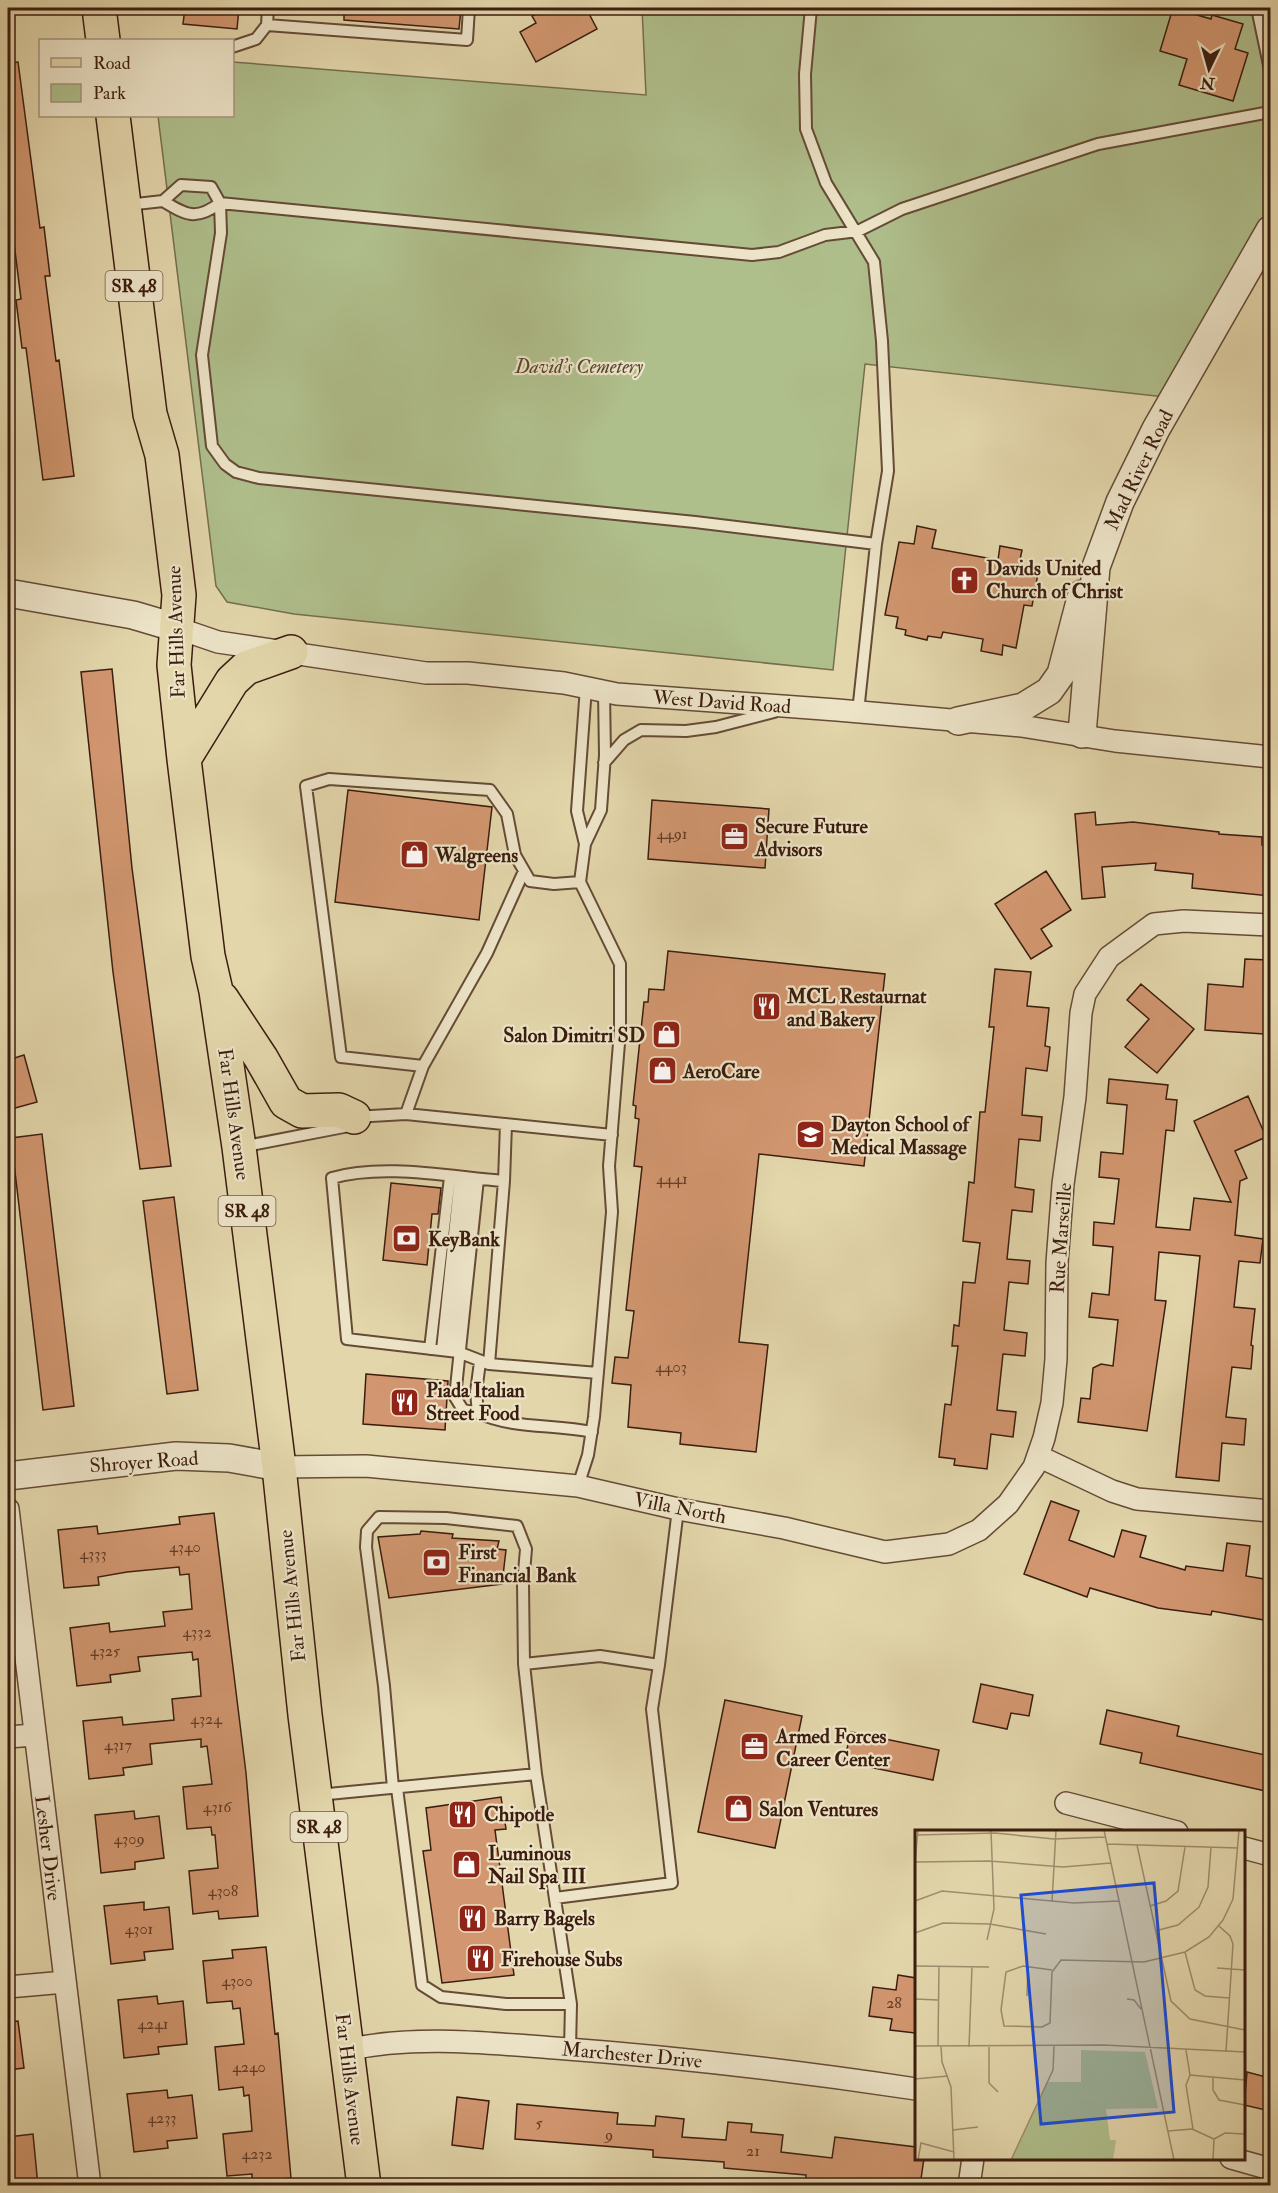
<svg xmlns="http://www.w3.org/2000/svg" width="1278" height="2193" font-family="'IM FELL Double Pica',serif">
<rect width="100%" height="100%" fill="#e3d6ab"/>
<filter id="stains"><feTurbulence type="fractalNoise" baseFrequency=".00333" numOctaves="4"/><feColorMatrix values="0 0 0 0 .2 0 0 0 0 .09 0 0 0 0 .02 0 0 0 .5 -.17"/></filter>
<radialGradient id="worn" r=".72"><stop offset=".6" stop-color="#630" stop-opacity="0"/><stop offset="1" stop-color="#630" stop-opacity=".3"/></radialGradient>
<path fill="#afbf8c" stroke="#756e4e" stroke-width="1.5" d="M642,8h628v222l-96,168 -309,-34 -32,306 -539,-56 -67,-12 -11,-16 -58,-470h74l1,-54 413,33z"/>
<path fill="#d29770" stroke="#3b1d0f" stroke-width="1.5" d="M185,8h54l-2,21 -54,-5z
M344,8h117l-2,21 -115,-9z
M548,8h38l11,21 -61,33 -16,-30 16,-9 -4,-7z
M1173,8l38,11 1,-4 31,9 -8,25 13,4 -15,48 -54,-16 8,-26 -27,-8z
M18,62l22,166 4,-1 6,49h-5l11,85 3,-1 15,116 -31,4 -17,-132h-4l-6,-48 5,-1 -11,-88h-2v-148z
M917,526l19,4 -4,18 66,12 2,-14 22,4 -3,15 20,3 -7,38 -8,-1 -8,43 -13,-3 -1,10 -21,-4 2,-12 -40,-7 -2,6 -13,-2 -1,4 -22,-5 1,-5 -10,-2 2,-11 -13,-2 14,-73 15,2z
M112,669l20,199 39,298 -31,3 -27,-197 -32,-300z
M348,790l144,17 -13,113 -144,-18z
M652,800l117,9 -4,59 -117,-9z
M1095,812l1,13 37,-3 86,10v2l43,3v8l8,1v50l-78,-8 1,-14 -38,-4 1,-7 -54,4 3,30 -23,2 -7,-85z
M1046,871l25,39 -30,19 11,17 -21,13 -36,-55z
M668,951l217,23 -21,192 -105,-12 -20,188 29,3 -12,107 -76,-8 1,-11 -53,-6 3,-42 -19,-2 3,-26 13,1 6,-47 -8,-1 16,-143 -8,-1 5,-47 -4,-1 1,-12 -3,-1 11,-103h4l1,-13 15,1z
M1245,959l24,1 -5,74 -59,-4 3,-46 35,3z
M995,969l36,3 -4,34 22,2 -4,38 5,1 -3,24 -21,-3 -4,47 20,2 -2,24 -21,-2 -4,48 19,3 -2,22 -20,-2 -5,49 23,2 -2,23 -19,-2 -5,48 23,3 -2,23 -22,-2 -6,56 19,2 -3,25 -22,-3 -4,35 -33,-4 1,-6 -16,-2 6,-53 6,1 7,-59h-6l2,-21 5,1 4,-44 12,1 5,-40 -17,-2 6,-59 5,1 6,-71h5l9,-85h-5z
M1141,984l53,45 -37,44 -32,-26 24,-28 -22,-19z
M24,1055l13,47 -29,8v-50z
M1109,1079l59,6 -2,14 11,1 -3,31 -8,-1 -10,97 34,3 4,-32 37,4 -37,-81 54,-25 18,41 -31,14 12,27 -7,3 -5,54 28,4 -3,24 -21,-2 -5,46 21,2 -4,36 2,1 -2,23 -19,-2 -6,50 20,2 -2,26 -22,-2 -3,38 -43,-4 24,-221 -41,-4 -4,48 11,1 -19,130 -69,-9 3,-24 9,1 3,-31 8,-4 12,2 5,-46 -29,-3 3,-24 17,2 4,-48 -20,-2 1,-23 20,2 5,-45 -20,-2 2,-25 22,2 4,-49 -20,-2z
M42,1134l32,272 -31,4 -32,-272z
M391,1183l50,5 -3,26h-6l-5,51 -44,-5z
M174,1197l24,193 -31,4 -24,-193z
M366,1374l82,7 -3,49 -82,-6z
M1051,1501l28,10 -10,29 45,17 8,-27 24,6 -6,21 45,13 1,-4 37,5 4,-28 23,3 -4,30 24,4v41l-58,-10 -1,4 -53,-7 -68,-20 -3,9 -63,-23z
M214,1513l32,260 12,143 -39,3 -1,-8 -25,3 -4,-43 29,-3 -3,-33h-3l-1,-8 -24,2 -4,-42 29,-3 -5,-38 -6,1v-8l-51,5 2,20 -29,4 1,7 -35,4 -6,-58 39,-4 1,8 51,-5 -2,-21 29,-3 -3,-37 -5,1 -1,-8 -54,5 2,14 -30,4 1,7 -34,4 -7,-58 39,-5 1,9 55,-6 -2,-14 29,-3 -3,-35 -9,1 -1,-8 -52,5 -29,5 1,8 -35,3 -6,-58 39,-4 1,8 82,-10 -1,-7z
M421,1531l32,3 -1,4 47,3 -2,8 9,1 -4,34 -113,14 -11,-61 42,-3z
M981,1684l52,11 -4,21 -18,-3 -4,16 -34,-7z
M725,1700l77,16 -27,132 -77,-16z
M1107,1710l72,16 -2,10 93,20v36l-130,-29 2,-10 -42,-9z
M851,1732l88,18 -6,30 -89,-18z
M501,1797l5,32 -11,1 19,145 -72,8 -19,-132 8,-1 -5,-42z
M134,1811l1,8 24,-3 5,42 -29,4v7l-34,4 -6,-58z
M144,1902v8l25,-3 4,42 -29,3 1,8 -34,4 -7,-58z
M266,1947l9,87 3,-1 13,145 -39,4v-8l-25,2 -4,-42 29,-3 -3,-36 -5,1 -1,-9 -24,3 -4,-43 29,-3 -4,-36 -7,1 -1,-8 -25,2 -4,-42 30,-3 -1,-8z
M898,1975l18,3 -1,55 -25,-3 2,-11 -23,-3 4,-29 23,3z
M157,1996l1,8 25,-3 4,43 -29,3 1,7 -35,4 -6,-58z
M18,2021l6,47 -16,2v-48z
M1247,2072l23,6v33l-26,-6z
M167,2090l1,8 24,-3 5,43 -30,3 1,7 -34,4 -7,-58z
M457,2097l32,4 -6,48 -31,-4z
M517,2104l101,9 -1,11 38,2 1,-10 28,3 -2,18 44,3 2,-18 24,2 -1,8 32,3 -2,17 51,6 3,-21 81,10v11h8l-4,28h-115l1,-11 -82,-7v-6l-71,-5v-7l-138,-11z
M33,2134l5,52h-30v-49z"/>
<g fill="none" stroke-linecap="round" stroke-linejoin="round">
<defs>
<path id="service" d="M268,8l-1,17 200,15 2,-32
M811,8l-6,66 1,55 20,54 48,79 8,79 6,130 -12,73 -18,168
M1257,8l13,62
M232,47l24,-8 11,-14
M127,205l36,-4 18,-16 30,2 9,16c-24,18 -34,12 -57,-2
M876,544l-181,-22 -436,-44 -23,-6 -11,-8 -13,-18 -10,-91 19,-122 -1,-30 532,52 27,-3 46,-17 33,-4 44,-22 196,-65 172,-32
M604,763l20,-23 17,-10 45,1 30,-4 58,-15
M585,844l-8,-33 9,-124
M423,1066l64,-113 37,-82
M406,1114l17,-48 -82,-9 -35,-271 23,-7 161,11 17,24 8,41 15,26 24,3 26,-2
M506,1124l-2,57c-53,-4 -121,-18 -172,-3l15,161 111,13 31,12 109,9
M241,1147l103,-20 10,-10 52,-3 206,21
M478,1179l-23,218 8,13 15,3
M430,1349l20,-172
M442,1350l18,-173
M451,1351l19,-173
M480,1362l-4,30 2,21c35,16 76,11 114,19
M489,1364l15,-183
M578,1486l10,-31 6,-38 18,-205 -3,-46 11,-135v-67l-40,-82 5,-38 16,-34 4,-55 -1,-63
M536,1774l-12,-110 76,-8 59,9 19,-156
M393,1788l-9,-102 -18,-139 1,-16 12,-14 67,1 71,8 9,23 -3,35 1,80
M397,1788l25,197 19,12 65,7h65
M318,1795l218,-21 35,230 -1,45
M555,1898l117,-15 -20,-174 7,-44"/>
<path id="minor" d="M177,628l41,14 208,31h42l96,10 53,11 220,16 184,16 94,15 155,16
M1038,1456l74,35 25,8 133,12
M279,1467l87,-1 212,20 100,23 106,19 101,24 64,-8 30,-14 29,-26 26,-37 10,-29 8,-35 4,-44 1,-96 6,-79 12,-87 6,-84 4,-19 24,-37 45,-33 30,-3 86,4
M8,1509l82,677
M8,1737l26,-2
M1066,1803l111,29
M1244,1848l26,7
M8,1987l57,-5
M346,2050c68,-15 140,-7 209,-2 121,9 241,23 361,41
M1231,2158l39,11
M969,2186l4,-28"/>
<path id="tertiary" d="M8,593l125,22 44,13
M958,721l65,-14 26,-16 12,-17 21,-80
M1082,734l14,-167 24,-65 36,-73 114,-199
M8,1476l168,-20 53,2 50,9"/>
<path id="primary" d="M99,8l4,32
M113,116l37,298 12,41 17,140 -5,70 10,94 24,197 8,35 23,156 40,320 26,248 59,471
M184,759l48,-78 14,-13 45,-16
M222,999l39,59 25,44 16,9 37,-1 15,7"/>
</defs>
<use href="#service" stroke="#654b36" stroke-width="14"/>
<use href="#minor" stroke="#654b36" stroke-width="24"/>
<use href="#tertiary" stroke="#654b36" stroke-width="30"/>
<use href="#primary" stroke="#3b1d0f" stroke-width="36"/>
<use href="#service" stroke="#ede4c8" stroke-width="10"/>
<use href="#minor" stroke="#ede4c8" stroke-width="21"/>
<use href="#tertiary" stroke="#ede4c8" stroke-width="27"/>
<use href="#primary" stroke="#e3d6ab" stroke-width="33"/>
</g>
<defs>
<symbol id="church-square" viewBox="-11 -11 22 22"><rect x="-9" y="-9" width="18" height="18" rx="4" fill="#8f2418" stroke="#ede4c8"/><path d="M-1.2-6h2.4v3.5h3.3v2.4h-3.3V6h-2.4V-.1h-3.3v-2.4h3.3Z" fill="#fff"/></symbol>
<symbol id="office-square" viewBox="-11 -11 22 22"><rect x="-9" y="-9" width="18" height="18" rx="4" fill="#8f2418" stroke="#ede4c8"/><path d="M-6-3h4V-5.5h4V-3h4V5H-6ZM-1-4.5V-3h2v-1.5ZM-6 0V1H6V0Z" fill="#fff"/></symbol>
<symbol id="shop-square" viewBox="-11 -11 22 22"><rect x="-9" y="-9" width="18" height="18" rx="4" fill="#8f2418" stroke="#ede4c8"/><path d="M-5-2.5h2.3a2.7 3.5 0 0 1 5.4 0H5L5.5 6h-11ZM-1.5-2.5h3a1.5 2.3 0 0 0-3 0Z" fill="#fff"/></symbol>
<symbol id="restaurant-square" viewBox="-11 -11 22 22"><rect x="-9" y="-9" width="18" height="18" rx="4" fill="#8f2418" stroke="#ede4c8"/><path d="M-5-6h1v4h1v-4h1v4h1v-4h1v5L-1.5 .5V6h-2V.5L-5-1ZM5-6V6H3V1.5H1.5Q1.5-4 5-6Z" fill="#fff"/></symbol>
<symbol id="school-square" viewBox="-11 -11 22 22"><rect x="-9" y="-9" width="18" height="18" rx="4" fill="#8f2418" stroke="#ede4c8"/><path d="M0-5L7-2L0 1L-7-2ZM-4 1L0 2.5L4 1V4Q0 6-4 4Z" fill="#fff"/></symbol>
<symbol id="bank-square" viewBox="-11 -11 22 22"><rect x="-9" y="-9" width="18" height="18" rx="4" fill="#8f2418" stroke="#ede4c8"/><path d="M-6-4H6V4H-6ZM0-2.3a2.3 2.3 0 1 0 0 4.6a2.3 2.3 0 1 0 0-4.6Z" fill="#fff"/></symbol>
</defs>
<g fill-rule="evenodd">
<use href="#church-square" x="948" y="564" width="33" height="33"/>
<use href="#office-square" x="718" y="820" width="33" height="33"/>
<use href="#shop-square" x="398" y="838" width="33" height="33"/>
<use href="#restaurant-square" x="750" y="990" width="33" height="33"/>
<use href="#shop-square" x="650" y="1018" width="33" height="33"/>
<use href="#shop-square" x="646" y="1054" width="33" height="33"/>
<use href="#school-square" x="794" y="1118" width="33" height="33"/>
<use href="#bank-square" x="390" y="1222" width="33" height="33"/>
<use href="#restaurant-square" x="388" y="1386" width="33" height="33"/>
<use href="#bank-square" x="420" y="1546" width="33" height="33"/>
<use href="#office-square" x="738" y="1730" width="33" height="33"/>
<use href="#shop-square" x="722" y="1792" width="33" height="33"/>
<use href="#restaurant-square" x="446" y="1798" width="33" height="33"/>
<use href="#shop-square" x="450" y="1848" width="33" height="33"/>
<use href="#restaurant-square" x="456" y="1902" width="33" height="33"/>
<use href="#restaurant-square" x="464" y="1942" width="33" height="33"/>
</g>
<g text-anchor="middle" dominant-baseline="central" stroke-width="4.5" stroke-linejoin="round" paint-order="stroke">
<g font-size="16" fill="#613c27">
<text x="672" y="834">4491</text>
<text x="672" y="1179">4441</text>
<text x="671" y="1367">4403</text>
<text x="185" y="1547">4340</text>
<text x="93" y="1554">4333</text>
<text x="197" y="1632">4332</text>
<text x="105" y="1651">4325</text>
<text x="206" y="1719">4324</text>
<text x="118" y="1745">4317</text>
<text x="217" y="1807">4316</text>
<text x="129" y="1839">4309</text>
<text x="223" y="1891">4308</text>
<text x="139" y="1929">4301</text>
<text x="237" y="1981">4300</text>
<text x="894" y="2003">28</text>
<text x="153" y="2024">4241</text>
<text x="249" y="2067">4240</text>
<text x="162" y="2118">4233</text>
<text x="539" y="2123">5</text>
<text x="609" y="2135">9</text>
<text x="753" y="2151">21</text>
<text x="257" y="2154">4232</text>
</g>
<g fill="#ede4c8" stroke="#705946" stroke-width="1.5">
<rect x="105.5" y="271" width="57" height="30" rx="4.5"/>
<rect x="218.5" y="1196" width="57" height="30" rx="4.5"/>
<rect x="290.5" y="1812" width="57" height="30" rx="4.5"/>
</g>
<g font-size="18" font-weight="bold" fill="#3b1d0f">
<text x="134" y="286">SR 48</text>
<text x="247" y="1211">SR 48</text>
<text x="319" y="1827">SR 48</text>
</g>
<g font-size="20" font-style="italic" fill="#58462e" stroke="#ede4c8">
<text x="579" y="366">David's Cemetery</text>
</g>
<g font-size="20" fill="#3b1d0f" stroke="#ede4c8">
<text transform="translate(1139 470) rotate(-64)">Mad River Road</text>
<text transform="translate(176 632) rotate(-92)">Far Hills Avenue</text>
<text transform="translate(722 702) rotate(4)">West David Road</text>
<text transform="translate(234 1114) rotate(82)">Far Hills Avenue</text>
<text transform="translate(1061 1238) rotate(-86)">Rue Marseille</text>
<text transform="translate(144 1462) rotate(-4)">Shroyer Road</text>
<text transform="translate(680 1508) rotate(11)">Villa North</text>
<text transform="translate(292 1596) rotate(-96)">Far Hills Avenue</text>
<text transform="translate(48 1848) rotate(83)">Lesher Drive</text>
<text transform="translate(632 2055) rotate(5)">Marchester Drive</text>
<text transform="translate(350 2079) rotate(83)">Far Hills Avenue</text>
</g>
<g font-size="20" font-weight="bold" fill="#3b1d0f" stroke="#ede4c8" text-anchor="start">
<text x="986" y="568">Davids United<tspan x="986" dy="23">Church of Christ</tspan></text>
<text x="755" y="826">Secure Future<tspan x="755" dy="23">Advisors</tspan></text>
<text x="435" y="855">Walgreens</text>
<text x="787" y="996">MCL Restaurnat<tspan x="787" dy="23">and Bakery</tspan></text>
<text x="645" y="1035" text-anchor="end">Salon Dimitri SD</text>
<text x="683" y="1071">AeroCare</text>
<text x="831" y="1124">Dayton School of<tspan x="831" dy="23">Medical Massage</tspan></text>
<text x="428" y="1239">KeyBank</text>
<text x="426" y="1390">Piada Italian<tspan x="426" dy="23">Street Food</tspan></text>
<text x="458" y="1552">First<tspan x="458" dy="23">Financial Bank</tspan></text>
<text x="776" y="1736">Armed Forces<tspan x="776" dy="23">Career Center</tspan></text>
<text x="759" y="1809">Salon Ventures</text>
<text x="484" y="1814">Chipotle</text>
<text x="488" y="1853">Luminous<tspan x="488" dy="23">Nail Spa III</tspan></text>
<text x="494" y="1918">Barry Bagels</text>
<text x="501" y="1959">Firehouse Subs</text>
</g>
</g>
<g transform="translate(915 1830)">
<rect width="330" height="330" fill="#e3d6ab"/>
<path d="M166,220l64,2 13,56 -52,1 4,31h6l-3,20h-102l37,-78h33z" fill="#afbf8c"/>
<path fill="none" stroke="#a08c6d" stroke-width="1.5" d="M189,0l70,330M2,5l78,-2 59,6 51,-2M192,14l131,4M222,15l34,156 19,18 55,11M0,32l74,-1 74,6 48,-4M0,32l3,-32M0,71l27,-10 132,12 45,-2M137,72l4,-72M235,76l16,-5 12,-10 7,-44M304,96l11,10 3,8 -7,107M240,101l23,-6 21,-18 9,-20 3,-40M0,103l28,-10 47,1 56,10M72,110l7,-31 -3,-78M270,122l10,38 10,6 24,2M0,136l74,1M302,138l28,2M137,140l-29,-4 -17,6 -5,38 3,16 38,1 8,-4 2,-51 9,-12 83,2 41,-10 24,-15 14,-17 10,-21 6,-69M112,166l1,-30M0,169l23,1M212,169l7,1 7,9M0,216l189,-1 141,7M23,216l1,-80M26,216l1,16 9,25 3,73M54,217l3,-80M74,217v36l9,9M271,220l4,25M275,245l-4,10 7,44M275,245l55,5M298,248v12l6,10 26,5M0,249l33,-3M38,300l25,-3M253,301l24,-2 22,10M299,309l11,-6 20,1M3,330l3,-17 33,9M96,330l42,-90 1,-24M298,330l1,-21"/>
<path fill="#1d4ed8" fill-opacity="0.15" stroke="#1d4ed8" stroke-width="3" d="M239,53l20,229 -133,12 -20,-229z"/>
<rect width="330" height="330" fill="none" stroke="#3b1d0f" stroke-width="3"/>
</g>
<rect width="1278" height="2193" fill="none" stroke="#e3d6ab" stroke-width="30"/>
<rect x="9" y="9" width="1260" height="2175" fill="none" stroke="#3b1d0f" stroke-width="3"/>
<rect x="15" y="15" width="1248" height="2163" fill="none" stroke="#3b1d0f" stroke-width="1.5"/>
<rect x="39" y="39" width="195" height="78" fill="#ede4c8" stroke="#a6947e" stroke-width="1.5"/>
<rect x="51" y="58" width="30" height="9" fill="#e3d6ab" stroke="#a6947e" stroke-width="1.5"/>
<text x="93" y="69" font-size="18" fill="#3b1d0f">Road</text>
<rect x="51" y="84" width="30" height="18" fill="#afbf8c" stroke="#a6947e" stroke-width="1.5"/>
<text x="93" y="99" font-size="18" fill="#3b1d0f">Park</text>
<g transform="translate(1209 69) rotate(185)" stroke="#ede4c8" stroke-width="4.5" paint-order="stroke">
<path d="M0-4.5L10 22L0 15L-10 22Z" fill="#3b1d0f"/>
<text y="-9" font-size="16" font-weight="bold" text-anchor="middle" fill="#3b1d0f">N</text>
</g>
<rect width="100%" height="100%" filter="url(#stains)"/>
<rect width="100%" height="100%" fill="url(#worn)"/>
</svg>
